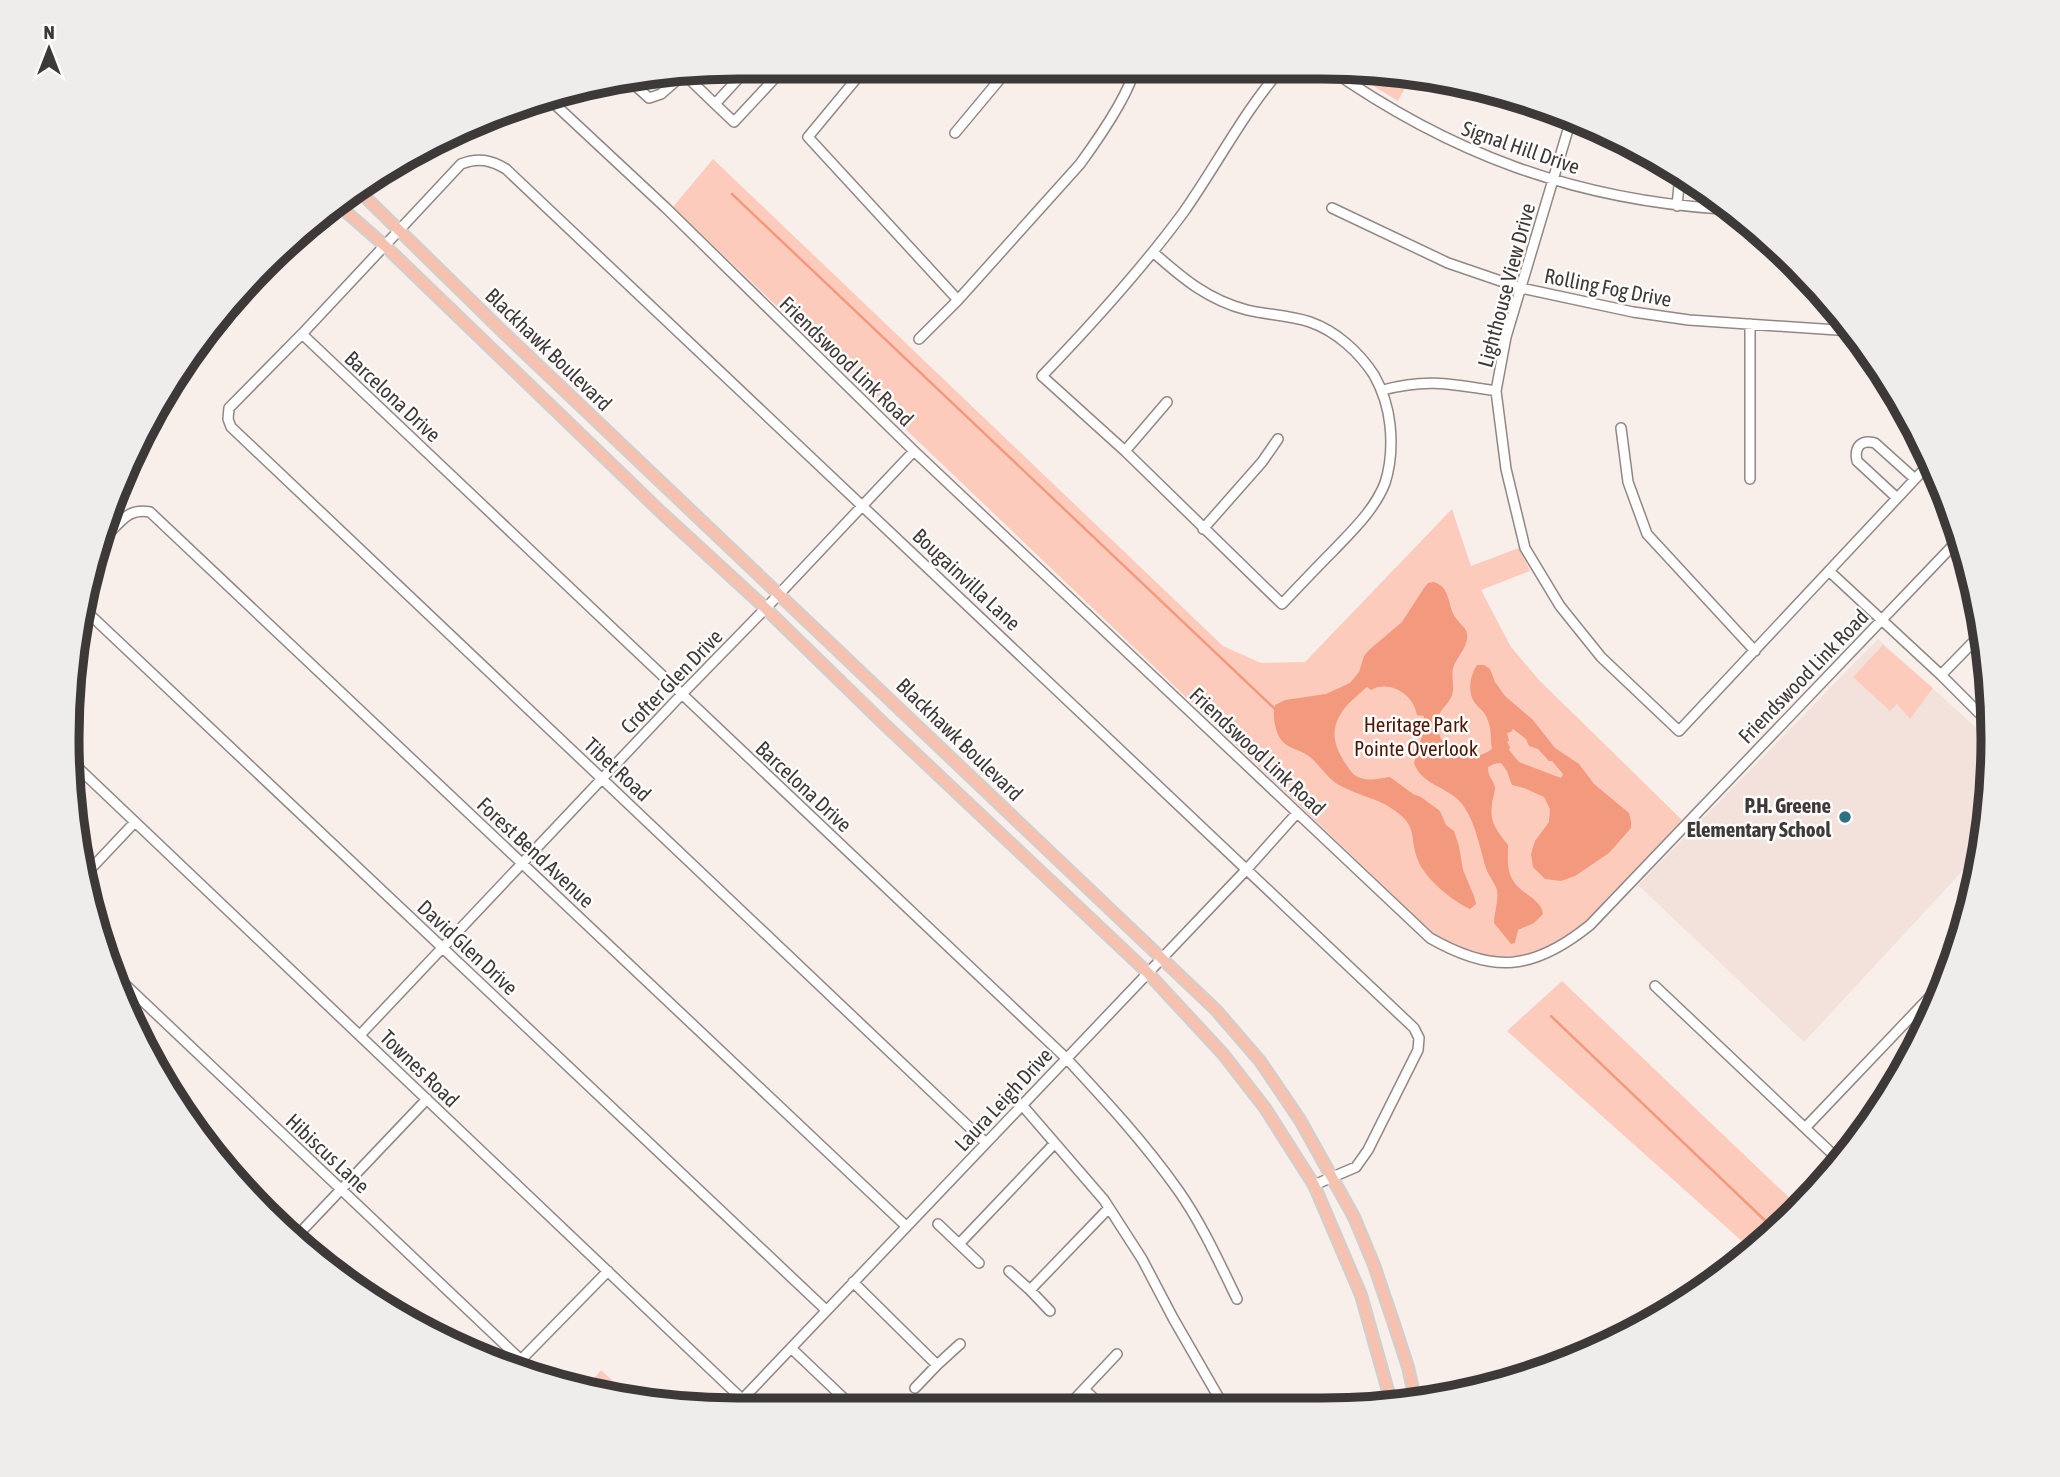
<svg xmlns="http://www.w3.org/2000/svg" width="2060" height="1477" font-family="'Asap Condensed',sans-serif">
<rect width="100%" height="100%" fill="#f8eeea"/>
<path fill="#f3e1db" d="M1878,639l113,102 1,42 -11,68 -177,191 -166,-157z"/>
<path fill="#fccbbc" d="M1346,69l66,6 -14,26z
M713,159l510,487 38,17 44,-1 147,-153 19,57 48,-18 11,23 -49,19 30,57 28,33 143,140c-21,22 -42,44 -63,66 -15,15 -29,34 -46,46 -44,32 -95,33 -139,2l-761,-727z
M1883,645l50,43 -23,31 -13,-15 -7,7 -37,-34z
M1562,981l237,226 -35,37 -11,7 -246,-220z
M601,1370l30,28 -48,-7z"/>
<path fill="#f39a7e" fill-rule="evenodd" d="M1434,582c17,6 13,22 21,35 5,8 14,11 12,22 -1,10 -11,19 -14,29 -2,9 2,19 -1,27 -2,7 -9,12 -12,18 -7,15 2,34 16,41 12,5 25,3 36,-5 -2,-9 0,-19 -4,-28 -3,-10 -7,-10 -13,-18 -8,-11 -5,-27 2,-38h7l6,4 5,13 10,14 28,24 22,28 24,16 15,20 35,29 2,8v7l-22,25 -34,23 -14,5 -16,-2 -12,-12 -2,-13 4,-13 14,-19 1,-13 -6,-12 -20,-9 -12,-3 -5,-14 -6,-8 -7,1 -6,3c0,11 6,13 7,21 0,5 -3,12 -3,17 -3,17 6,27 16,40 0,12 -2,26 6,37 8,12 28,18 29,32l-9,9 -16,7 -3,13 -4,1 -17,-21c0,-11 5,-22 3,-33 -2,-6 -7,-13 -10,-19 -7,-21 -11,-49 -25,-67 -13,-17 -41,-19 -48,-41l9,-31 1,-16 -7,-1c-3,-20 -27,-36 -46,-25l-4,-3c-10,9 -20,16 -27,28 -11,19 -4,34 7,51 3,4 6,9 11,11 11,5 22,1 32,0l23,17 8,3 19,14 6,14 8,6 5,15 4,24 11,26 2,8 -6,5c-18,-8 -47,-32 -53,-51 -8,-26 1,-32 -26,-50 -15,-10 -34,-13 -50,-22 -13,-6 -20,-20 -31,-29 -8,-7 -21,-8 -28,-16 -7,-8 -10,-27 -7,-36l10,-5 41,-6 24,-11 9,-11 5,-16 5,-6 33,-28 22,-34 4,-5zM1513,729l13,10 3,7 9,3 11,12h3l11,13 -2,4 -42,-16 -10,-12 1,-3 -3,-5 2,-1 -2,-8 4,-1z"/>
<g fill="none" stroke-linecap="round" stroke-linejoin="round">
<path stroke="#f39a7e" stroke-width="2.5" d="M732,194l544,516
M1551,1016l225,215"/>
<defs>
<path id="minor" d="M866,67l-58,70 150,163
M1327,67c122,86 245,132 394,142
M630,81l19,17 12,-4 23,-20 31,30 34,-37
M575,91l4,-3
M547,97l119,111 248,243 516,487c63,36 103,33 160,-13l371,-388
M715,104l19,18 41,-44
M1570,123l-64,214 -10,54 10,78 19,79 35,58 41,51 78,74 252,-269
M955,133l55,-66
M1677,206l3,-31
M1332,208l116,55 73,25 112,24 56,8 163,11
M1153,252c29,26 55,48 94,58 21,5 42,5 63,12 26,9 49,30 64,53 9,16 14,31 16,50 2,19 1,39 -5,58 -10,26 -32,47 -51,67 -18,18 -35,36 -52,54l-157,-153 -83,-75c49,-51 99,-106 141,-163 34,-48 61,-102 100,-146
M1750,324v155
M302,334l764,724c39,42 78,84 112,132 24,34 41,72 59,109
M919,339l39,-39 122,-136c16,-22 50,-71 55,-97
M1383,390c44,-12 69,-6 113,1
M1621,428l7,54 19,52 108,117
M1125,451l42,-49
M1897,498l-40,-37c-3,-14 4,-22 18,-18l40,36
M1203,529l59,-67 16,-23
M107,535c15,-14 21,-27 43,-23l756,714
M1829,571l112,104 49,49
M85,610l741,700
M1941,675l42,-43
M72,762l670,637 6,10
M85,875l50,-53
M111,971l410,389
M1655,986l186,176
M360,1035l322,-341 83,-85 149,-158
M1022,1105l82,95 38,59 31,59 46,80 -4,8
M1805,1128l139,-146
M986,1143l-755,-716 -3,-8 1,-11 73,-74 159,-170c17,-7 30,-4 45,5l908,859 5,10 -1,12 -50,100 -12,17 -42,18
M938,1224l21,20 96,-101
M294,1239l133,-140
M959,1244l20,19
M1009,1271l21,19 79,-82
M853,1282l84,83 -22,23
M1030,1290l20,21
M791,1348l63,60
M937,1365l23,-21
M513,1368l95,-97
M744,1400l18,9
M1067,1407l17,-18
M1103,1407l-19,-18 33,-35
M733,1409l514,-540 50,-56"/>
<path id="major" d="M356,188l147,144 713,678 44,51 40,59 54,97 20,48 20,59 14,43 8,36
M337,204l47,41 280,270 96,88 121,118 267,252 75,81 42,54 49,77 47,110 31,110"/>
</defs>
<use href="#minor" stroke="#918885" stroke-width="12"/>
<use href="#major" stroke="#d0cfcf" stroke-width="14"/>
<use href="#minor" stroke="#fff" stroke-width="9"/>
<use href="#major" stroke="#f7c1b0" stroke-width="10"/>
</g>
<circle fill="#2e7183" stroke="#fffdfc" stroke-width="2.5" cx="1845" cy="817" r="7"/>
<g text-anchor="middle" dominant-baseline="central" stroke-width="5" stroke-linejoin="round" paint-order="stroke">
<g font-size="21" fill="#3d3938" stroke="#fffdfc">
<text transform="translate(1521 147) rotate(19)">Signal Hill Drive</text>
<text transform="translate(1506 285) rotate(-75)">Lighthouse View Drive</text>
<text transform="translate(1608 287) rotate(11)">Rolling Fog Drive</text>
<text transform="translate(549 349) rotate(44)">Blackhawk Boulevard</text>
<text transform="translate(847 361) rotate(44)">Friendswood Link Road</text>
<text transform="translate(393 396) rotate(43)">Barcelona Drive</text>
<text transform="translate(967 579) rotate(43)">Bougainvilla Lane</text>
<text transform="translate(1803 676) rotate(-46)">Friendswood Link Road</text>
<text transform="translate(671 681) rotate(-46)">Crofter Glen Drive</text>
<text transform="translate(960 739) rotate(44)">Blackhawk Boulevard</text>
<text transform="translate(1258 751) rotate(43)">Friendswood Link Road</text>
<text transform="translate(618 769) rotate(43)">Tibet Road</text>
<text transform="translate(804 786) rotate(43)">Barcelona Drive</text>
<text transform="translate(536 852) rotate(43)">Forest Bend Avenue</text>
<text transform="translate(468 947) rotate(43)">David Glen Drive</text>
<text transform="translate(420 1068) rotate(44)">Townes Road</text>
<text transform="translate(1003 1099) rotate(-47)">Laura Leigh Drive</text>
<text transform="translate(328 1153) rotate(43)">Hibiscus Lane</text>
</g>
<g font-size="21" fill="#4d1705" stroke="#fffdfc">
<text x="1416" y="724">Heritage Park<tspan x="1416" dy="24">Pointe Overlook</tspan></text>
</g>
<g font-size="21" font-weight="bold" fill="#3d3938" stroke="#fffdfc" text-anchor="end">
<text x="1831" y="805">P.H. Greene<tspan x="1831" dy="24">Elementary School</tspan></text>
</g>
</g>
<path d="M0 0H2060V1477H0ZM738 79H1322A659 659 0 0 1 1981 738V739A659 659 0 0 1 1322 1398H738A659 659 0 0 1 79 739V738A659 659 0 0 1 738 79Z" fill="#efedec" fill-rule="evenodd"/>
<path fill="none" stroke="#3d3938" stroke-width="9" d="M738 79H1322A659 659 0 0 1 1981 738V739A659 659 0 0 1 1322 1398H738A659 659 0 0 1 79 739V738A659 659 0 0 1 738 79Z"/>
<g transform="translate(49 49)" stroke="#fffdfc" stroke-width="5" paint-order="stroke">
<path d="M0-5L12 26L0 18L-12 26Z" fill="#3d3938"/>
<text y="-10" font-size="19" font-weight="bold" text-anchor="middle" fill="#3d3938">N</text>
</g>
</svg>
